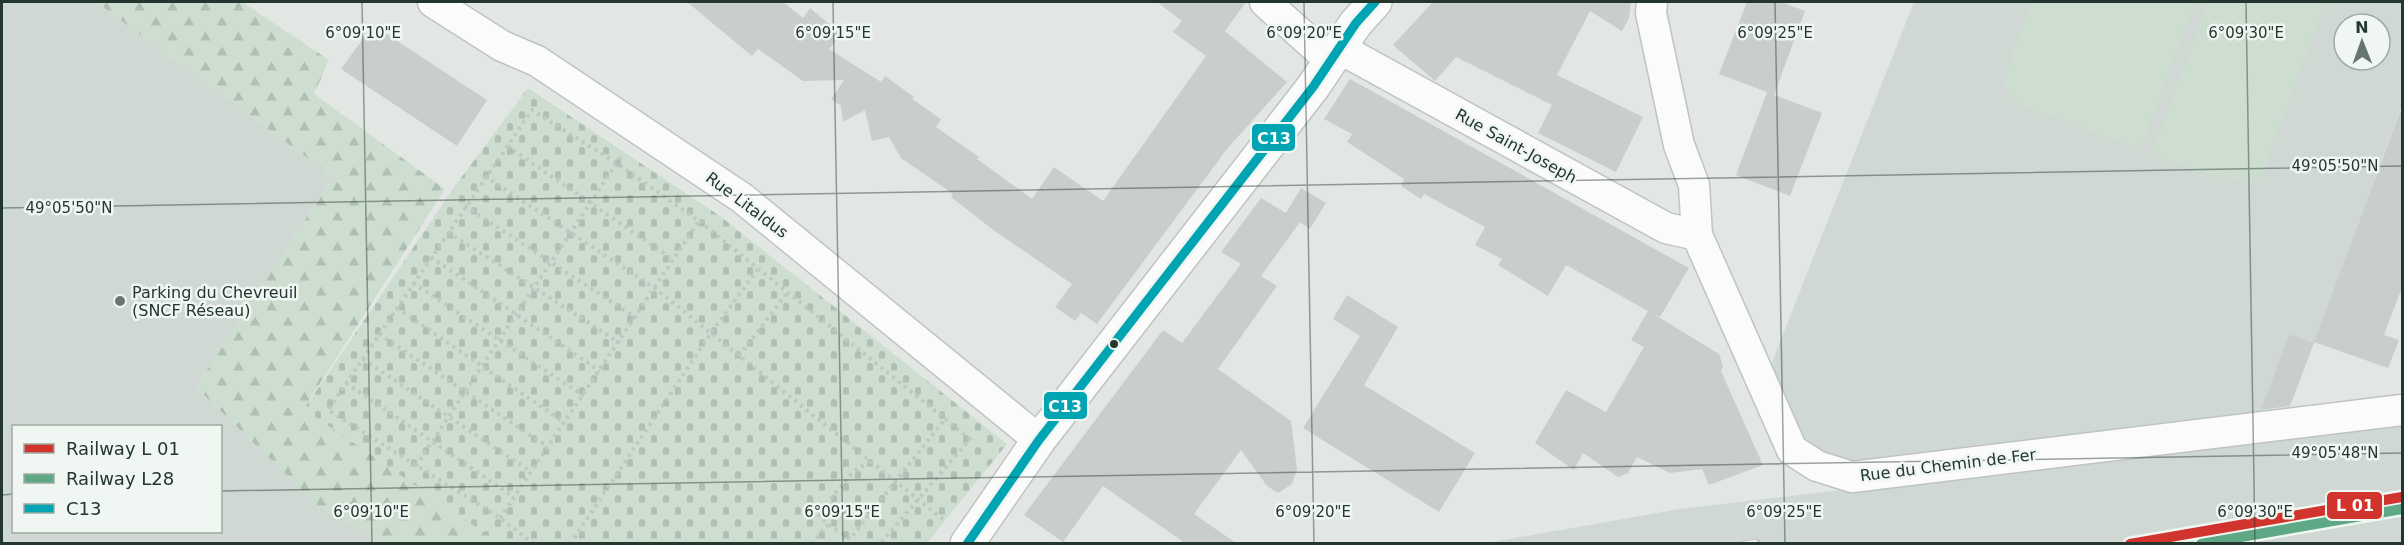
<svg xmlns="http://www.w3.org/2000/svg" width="2404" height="545" font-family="'DejaVu Sans',sans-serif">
<defs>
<pattern id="forest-firs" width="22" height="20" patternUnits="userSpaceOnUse" patternTransform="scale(1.5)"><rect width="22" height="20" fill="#cdded0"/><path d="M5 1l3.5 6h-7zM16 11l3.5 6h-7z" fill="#b0bfb3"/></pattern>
<pattern id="cemetery-stones" width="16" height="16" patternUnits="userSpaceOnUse" patternTransform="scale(1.5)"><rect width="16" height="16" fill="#cdded0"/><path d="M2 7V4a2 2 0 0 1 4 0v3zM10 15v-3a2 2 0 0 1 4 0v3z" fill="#b0bfb3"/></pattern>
</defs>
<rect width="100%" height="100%" fill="#e2e7e4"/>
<path fill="#d0d8d3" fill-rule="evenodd" d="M2,2h94l237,175 -137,210 123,120 63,36h-380zM14,426h206v106h-206z
M1914,2h488v103l-88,239 -25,-10 -32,88 -404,49 -55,-29 -31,-67zM2344,24h36v36h-36z
M2402,424v119l-921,1 199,-35z"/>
<path fill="url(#forest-firs)" d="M96,2h146l87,58 -15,34 131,95 -137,213 217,141h-143l-63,-36 -123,-120 137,-210z"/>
<path fill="url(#cemetery-stones)" d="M528,88l192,128 287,228 -80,99h-428l-195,-134 151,-223z"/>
<path fill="#cdded0" d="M2033,2h161l-52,142 -11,2 -116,-44 -10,-16 2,-17z
M2209,2h113v9l-61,164 -14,9 -30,-10 -1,4 -58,-22 -5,-6z"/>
<path fill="#c9cecb" d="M687,2h96l20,16 7,-10 31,26 -12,15 52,33 4,-6 29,21 -2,2 29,20 -5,8 43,30 -2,2 55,40 22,-32 49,34 103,-145 -33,-24 9,-11 -25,-19h89l-21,29 62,51 -60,67 -130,175 -16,-11 -6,8 -20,-14 17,-23 -80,-55 -41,-32 2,-3 -52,-36 -12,-21 -17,4 -7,-31 -22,12 -2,-16 -10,-7 13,-19 -41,1 -45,-32 -6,7z
M1433,2h198l-2,16 -7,13 -32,-20 -33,64 86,42 -27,55 -78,-39 14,-28 -96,-48 -21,24 -42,-36z
M1747,2h34l24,9 -31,84 48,18 -32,83 -54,-21 31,-83 -48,-18z
M373,25l114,75 -30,46 -116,-77z
M1350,79l339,189 -29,49 -8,-4 67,41 4,12 -2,5 42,94 -54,20 -7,-16 -32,4 -33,-16 -9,16 -10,4 -35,-24 -9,17 -39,-27 31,-53 40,22 38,-65 -13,-7 17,-29 -82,-46 -18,31 -50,-31 4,-6 -27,-14 10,-18 -61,-33 -3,5 -20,-13 3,-7 -57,-37 5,-8 -28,-15z
M2400,112h3v173l-19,50 15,5 -11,28 -74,-26z
M1301,188l25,15 -16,26 -10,-7 -39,54 16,10 -59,83 73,52 6,48 -5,15 -14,9 -11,-7 -26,-36 -47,64 42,29h-51l-82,-57 -40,56 -39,-27 139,-185 19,13 59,-79 -20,-12 40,-54 25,15z
M1347,295l51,32 -34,58 111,68 -36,59 -136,-84 57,-92 -27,-17z
M2289,334l25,9 -24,63 -29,4z"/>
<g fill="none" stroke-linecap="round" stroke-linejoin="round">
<defs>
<path id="street" d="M433,2l69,44 35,15 205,137 297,242
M1265,2l66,59
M1652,2l-1,11 28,132 15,40 3,50 95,215 25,16 35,11 550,-67
M1339,48l327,180 31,7"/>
<path id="secondary" d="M967,544l72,-104 274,-353 43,-64 19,-21"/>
</defs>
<use href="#street" stroke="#bfc4c1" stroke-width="33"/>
<use href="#secondary" stroke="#bfc4c1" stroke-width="36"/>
<path stroke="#c0c7c3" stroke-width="4" stroke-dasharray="3 4.5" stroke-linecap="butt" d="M507,146l167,114
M485,176l171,113 289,232
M465,206l171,112
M448,232l172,111
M431,257l169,114
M413,283l171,113
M397,308l168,115
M379,334l169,113
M739,356l48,-63
M363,359l168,113
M346,383l168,114
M870,461l-17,11 -35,42 10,10 22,15 95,-120
M416,466l206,-311
M500,518l199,-297
M534,544l-34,-26 -172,-108 204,-300 84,53 83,58 271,218 -90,105
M570,544l141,-211 47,-64
M812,544l16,-20"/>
<use href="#street" stroke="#fbfbfb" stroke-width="30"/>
<use href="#secondary" stroke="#fbfbfb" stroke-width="33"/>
<defs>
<path id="rail" d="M1744,544l13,-2"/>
</defs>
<use href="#rail" stroke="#c6c9c8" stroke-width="7"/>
<use href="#rail" stroke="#f0f6f2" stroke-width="4.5" stroke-dasharray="14" stroke-linecap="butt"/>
<defs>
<path id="bus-1" d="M967,544l72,-104 274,-353 43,-64 19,-21"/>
</defs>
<use href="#bus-1" stroke="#f0f6f2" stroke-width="14"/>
<use href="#bus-1" stroke="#00a4b2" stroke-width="9"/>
<defs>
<path id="rail-1" d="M2130,544l272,-47"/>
<path id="rail-2" d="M2201,544l201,-35"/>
</defs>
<use href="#rail-1" stroke="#f0f6f2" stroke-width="15"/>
<use href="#rail-2" stroke="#f0f6f2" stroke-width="15"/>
<use href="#rail-1" stroke="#d1342d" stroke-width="10"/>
<use href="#rail-2" stroke="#5ea886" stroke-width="10"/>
</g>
<path fill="none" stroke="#23372f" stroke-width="1.5" stroke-opacity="0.45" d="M362,2l10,542M833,2l10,542M1304,2l10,542M1775,2l10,542M2246,2l9,542M2,208l2400,-42M220,491l2182,-38M2,495l12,-1"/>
<circle fill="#66756e" stroke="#f0f6f2" stroke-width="2" cx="120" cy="301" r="6"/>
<circle fill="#23372f" stroke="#f0f6f2" stroke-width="2" cx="1114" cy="344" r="5"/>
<g text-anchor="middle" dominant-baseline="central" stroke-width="5" stroke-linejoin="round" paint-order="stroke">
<g font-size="16" fill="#23372f" stroke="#f0f6f2">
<text transform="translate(1516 146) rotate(29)">Rue Saint-Joseph</text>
<text transform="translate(747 205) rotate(37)">Rue Litaldus</text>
<text transform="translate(1948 465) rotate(-7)">Rue du Chemin de Fer</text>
</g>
<g font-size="16" fill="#23372f" stroke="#f0f6f2" text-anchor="start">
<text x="132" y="292">Parking du Chevreuil<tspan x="132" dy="18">(SNCF Réseau)</tspan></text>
</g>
</g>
<g font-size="15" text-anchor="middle" fill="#23372f" stroke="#f0f6f2" stroke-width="5" stroke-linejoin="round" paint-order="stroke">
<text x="363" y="38">6°09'10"E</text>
<text x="833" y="38">6°09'15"E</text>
<text x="1304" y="38">6°09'20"E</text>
<text x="1775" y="38">6°09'25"E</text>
<text x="2246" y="38">6°09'30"E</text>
<text x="2335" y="171">49°05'50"N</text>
<text x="69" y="213">49°05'50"N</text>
<text x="2335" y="458">49°05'48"N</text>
<text x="371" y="517">6°09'10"E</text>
<text x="842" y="517">6°09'15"E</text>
<text x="1313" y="517">6°09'20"E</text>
<text x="1784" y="517">6°09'25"E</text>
<text x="2255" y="517">6°09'30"E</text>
</g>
<g stroke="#f0f6f2" stroke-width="2">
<rect x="1251" y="123" width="45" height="29" rx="6" fill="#00a4b2"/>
<rect x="1043" y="391" width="45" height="29" rx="6" fill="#00a4b2"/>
<rect x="2326" y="491" width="57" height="29" rx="6" fill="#d1342d"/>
</g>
<g font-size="16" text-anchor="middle" font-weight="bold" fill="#fff">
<text x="1274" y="144">C13</text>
<text x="1065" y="412">C13</text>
<text x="2355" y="511">L 01</text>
</g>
<rect width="2404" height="545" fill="none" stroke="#23372f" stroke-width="6"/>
<rect x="12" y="425" width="210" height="108" fill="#f0f6f2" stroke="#9eaaa4" stroke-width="1.5"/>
<rect x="24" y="444" width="30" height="9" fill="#d1342d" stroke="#9eaaa4" stroke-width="1.5"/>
<text x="66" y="455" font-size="18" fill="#23372f">Railway L 01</text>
<rect x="24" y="474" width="30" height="9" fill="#5ea886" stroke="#9eaaa4" stroke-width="1.5"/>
<text x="66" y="485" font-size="18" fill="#23372f">Railway L28</text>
<rect x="24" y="504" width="30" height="9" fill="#00a4b2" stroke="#9eaaa4" stroke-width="1.5"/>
<text x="66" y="515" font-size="18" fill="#23372f">C13</text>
<g transform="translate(2362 42) rotate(359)"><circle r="28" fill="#f0f6f2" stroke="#9eaaa4" stroke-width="1.5"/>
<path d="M0-4.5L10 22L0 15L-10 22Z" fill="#66756e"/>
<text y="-9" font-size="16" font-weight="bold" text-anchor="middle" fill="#23372f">N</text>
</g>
</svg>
